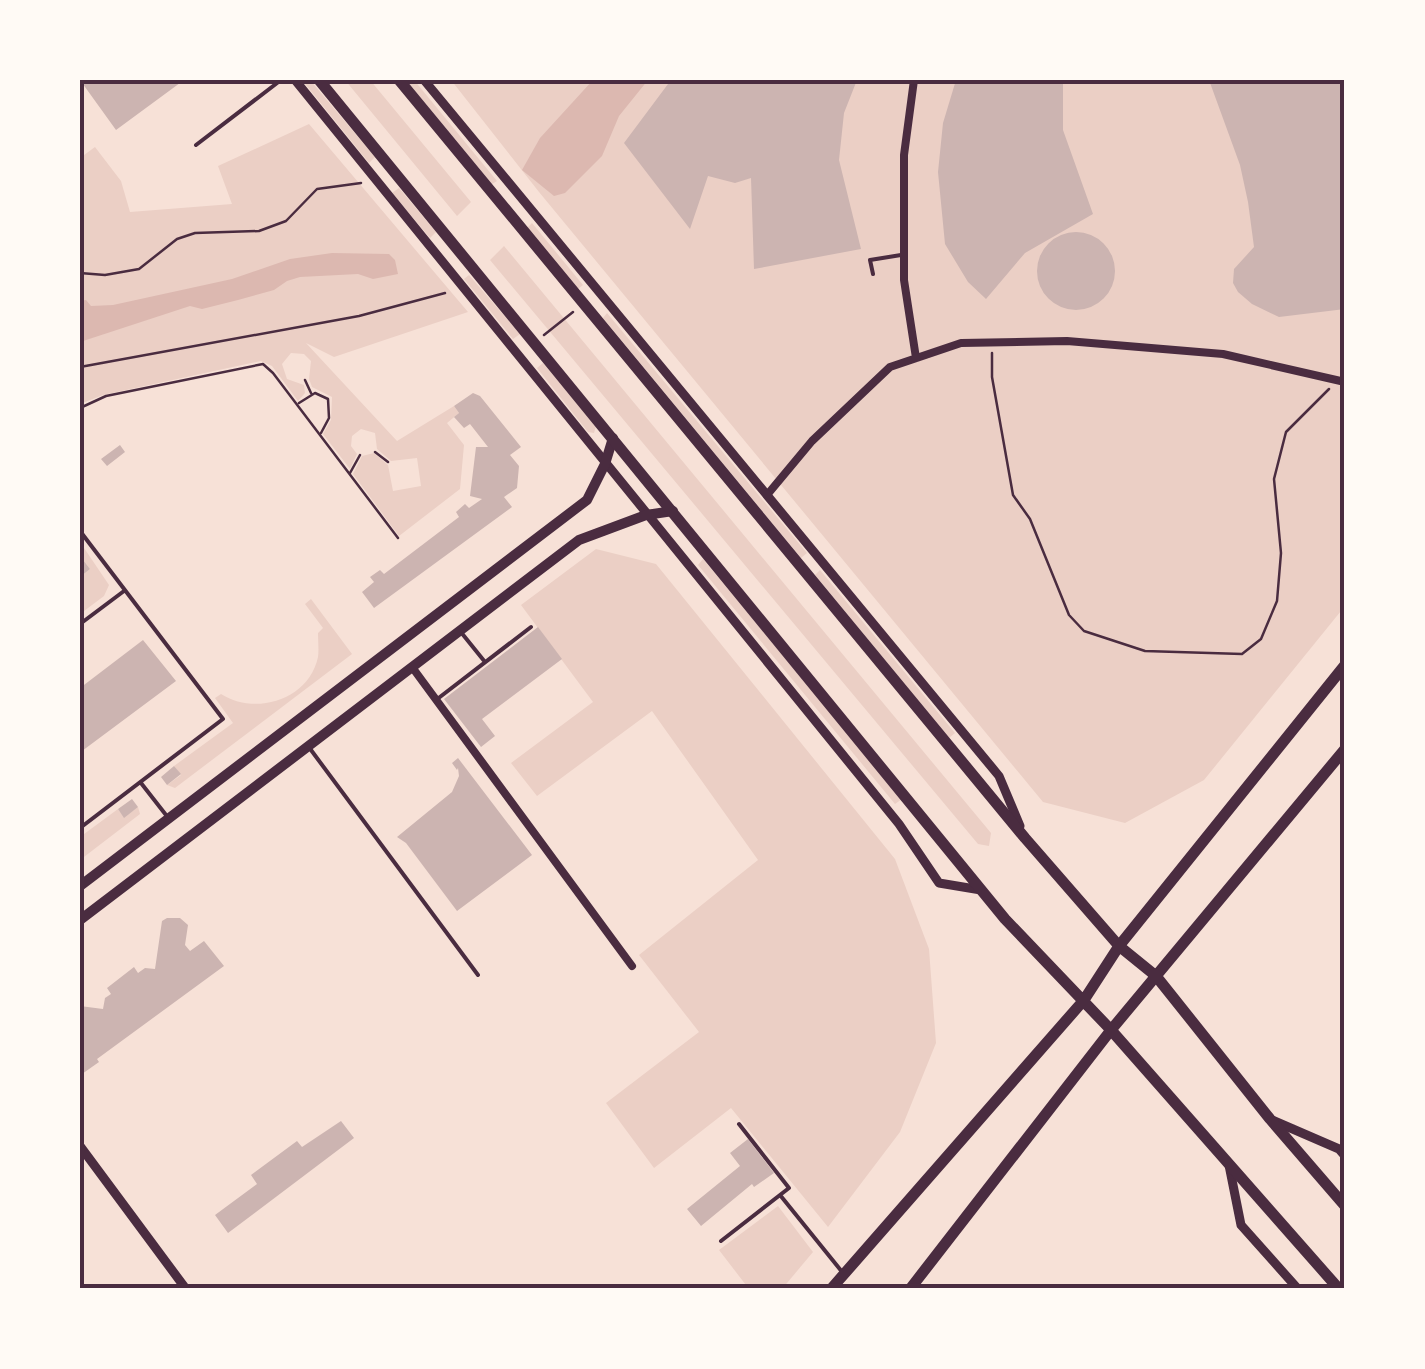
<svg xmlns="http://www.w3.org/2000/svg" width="1425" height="1369" font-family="Quicksand,sans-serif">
<rect width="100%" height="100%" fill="#f7e1d7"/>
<path fill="#ebcfc5" d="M302,80h8l65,77 -6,6z
M345,80h25l101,122 -14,14z
M406,80h8l83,101 -5,3z
M451,80h894v526l-141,174 -79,43 -82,-21 -504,-610z
M309,124l159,188 -134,45 -28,-14 91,98 57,-35 5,7 -12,10 17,22 -4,44 -61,47 -46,-62 9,-18 12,-3 14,12 5,26 28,-5 -4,-28 -26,3 -14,-12 -2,-16 -14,-4 -9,7 -1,10 6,8 -7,15 -27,-35 8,-14 1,-23 -20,-10 -3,-8 2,-18 -7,-7 -13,-1 -9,11 5,15 17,6 1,8 -7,8 -26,-35 -11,-5 -158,34 -23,9v-246l15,-11 26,34 9,31 102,-8 -14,-38z
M399,188l37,44 -6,6 -38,-45z
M532,223l51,62 -5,4 -51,-61z
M504,246l487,587 -2,13 -11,-2 -488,-584z
M469,275l51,59 -7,5 -49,-60z
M607,313l200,240 -6,5 -198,-240z
M543,363l53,63 -2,7 -6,-1 -51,-64z
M80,542l29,43 -5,11 -24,18v-37l10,-8 -10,-13z
M596,549l60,15 239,295 34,90 7,94 -36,89 -72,95 -97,-119 -77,60 -48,-65 93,-71 -60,-77 119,-95 -106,-149 -115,85 -26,-33 82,-61 -72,-97z
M703,559l199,240 -7,5 -197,-239z
M820,570l135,163 -6,5 -134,-163z
M311,599l41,55 -177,134 -8,-3 14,-10 -7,-9 59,-43 -18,-25 6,-4c34,22 88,6 97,-37 1,-7 0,-17 0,-24l5,-5 -18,-24z
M138,807l2,7 -60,46v-23l38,-28 6,8z
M778,1206l35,46 -31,37h-33l-30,-39z"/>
<path fill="#dcb8b0" d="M593,80h55l-29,36 -17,40 -37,37 -11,3 -32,-26 18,-32z
M332,253l57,1 6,6 3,14 -25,5 -15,-5 -58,3 -13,4 -13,9 -36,10 -36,9 -12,-3 -110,36v-41l6,-1 5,6 22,-1 119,-26 58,-20z"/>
<path fill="#ccb4b1" d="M80,80h104l-68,50z
M671,80h186l-13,33 -5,47 22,89 -107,20 -3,-91 -16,5 -27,-7 -18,53 -66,-86z
M956,80h96l11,4v46l30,84 -68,39 -39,46 -18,-17 -23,-38 -7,-72 5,-49z
M1209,80h136v229l-66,8 -27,-13 -14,-12 -5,-9 1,-14 20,-22 -6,-45 -8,-37z
M1037 271a39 39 0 1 1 78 0a39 39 0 1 1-78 0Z
M473,393l7,3 41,51 -11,8 9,11 -2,22 -13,9 8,10 -138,101 -12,-16 12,-10 -4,-5 10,-7 4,4 75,-57 -3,-5 9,-8 4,4 13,-9 -12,-3 6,-49h12l-18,-23 -6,4 -10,-11 5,-4 -5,-7z
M120,445l5,7 -18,14 -6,-7z
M80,556l10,13 -10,8z
M538,627l24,32 -80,60 13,17 -14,11 -37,-48z
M143,640l33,41 -94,70 -2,-63z
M458,758l74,97 -75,56 -51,-68 -9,-6 55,-45 7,-16 -1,-8 -1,2 -5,-7z
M174,766l7,8 -14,11 -6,-8z
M132,799l6,8 -14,11 -6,-9z
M167,918h13l8,7 -3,20 5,6 14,-10 20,25 -127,93 2,3 -17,12 -2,-68 23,3 2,-11 6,-4 -4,-6 27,-21 4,6 7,-5 10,1 7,-48z
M341,1121l13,17 -126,95 -13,-18 42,-31 -6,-9 46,-34 5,6z
M748,1139l26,34 -20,14 -2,-3 -51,42 -14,-17 53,-43 -10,-13z"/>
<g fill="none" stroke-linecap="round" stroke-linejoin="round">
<path stroke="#4a2c40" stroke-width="2.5" d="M80,273l25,2 34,-6 38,-30 18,-6 64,-2 27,-10 31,-32 44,-6
M544,335l29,-23
M992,353v24l21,118 17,24 39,96 15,16 61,20 97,3 19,-15 16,-38 4,-48 -7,-74 12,-47 43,-43
M80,367l279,-51 86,-23
M305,380l6,13
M299,403l16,-10 13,6 1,19 -8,15
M80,408l26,-12 157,-32 10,9 125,165
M375,452l13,10
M350,473l10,-18"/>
<path stroke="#4a2c40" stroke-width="4" d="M196,145l85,-65
M873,274l-3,-14 31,-5
M80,531l143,188 -143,109
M80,624l44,-33
M460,631l25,31
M436,700l95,-73
M311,750l167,225
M141,783l25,32
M780,1195l63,78
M721,1241l68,-53 -50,-64"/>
<path stroke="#4a2c40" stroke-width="8" d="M914,80l-10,75v125l12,78
M767,495l45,-54 78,-74 71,-24 106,-2 156,13 122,28
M412,667l220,299"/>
<path stroke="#4a2c40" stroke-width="9" d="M295,80l604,744 40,59 42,7
M424,80l575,696 21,50
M1272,1120l67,29 6,7
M80,1146l106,143
M1229,1165l12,60 57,64"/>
<path stroke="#4a2c40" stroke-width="10" d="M80,886l507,-386 18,-36 8,-26
M80,920l499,-380 67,-25 27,-4"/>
<path stroke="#4a2c40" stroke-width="11" d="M319,80l686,839 106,111 228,259
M399,80l626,758 94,108 37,30 114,143 75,87
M831,1289l253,-289 35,-54 226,-281
M910,1289l201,-259 234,-281"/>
</g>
<rect width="1425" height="1369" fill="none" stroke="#fffaf5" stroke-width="165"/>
<rect x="82" y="82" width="1260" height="1204" fill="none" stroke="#4a2c40" stroke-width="4"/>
</svg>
